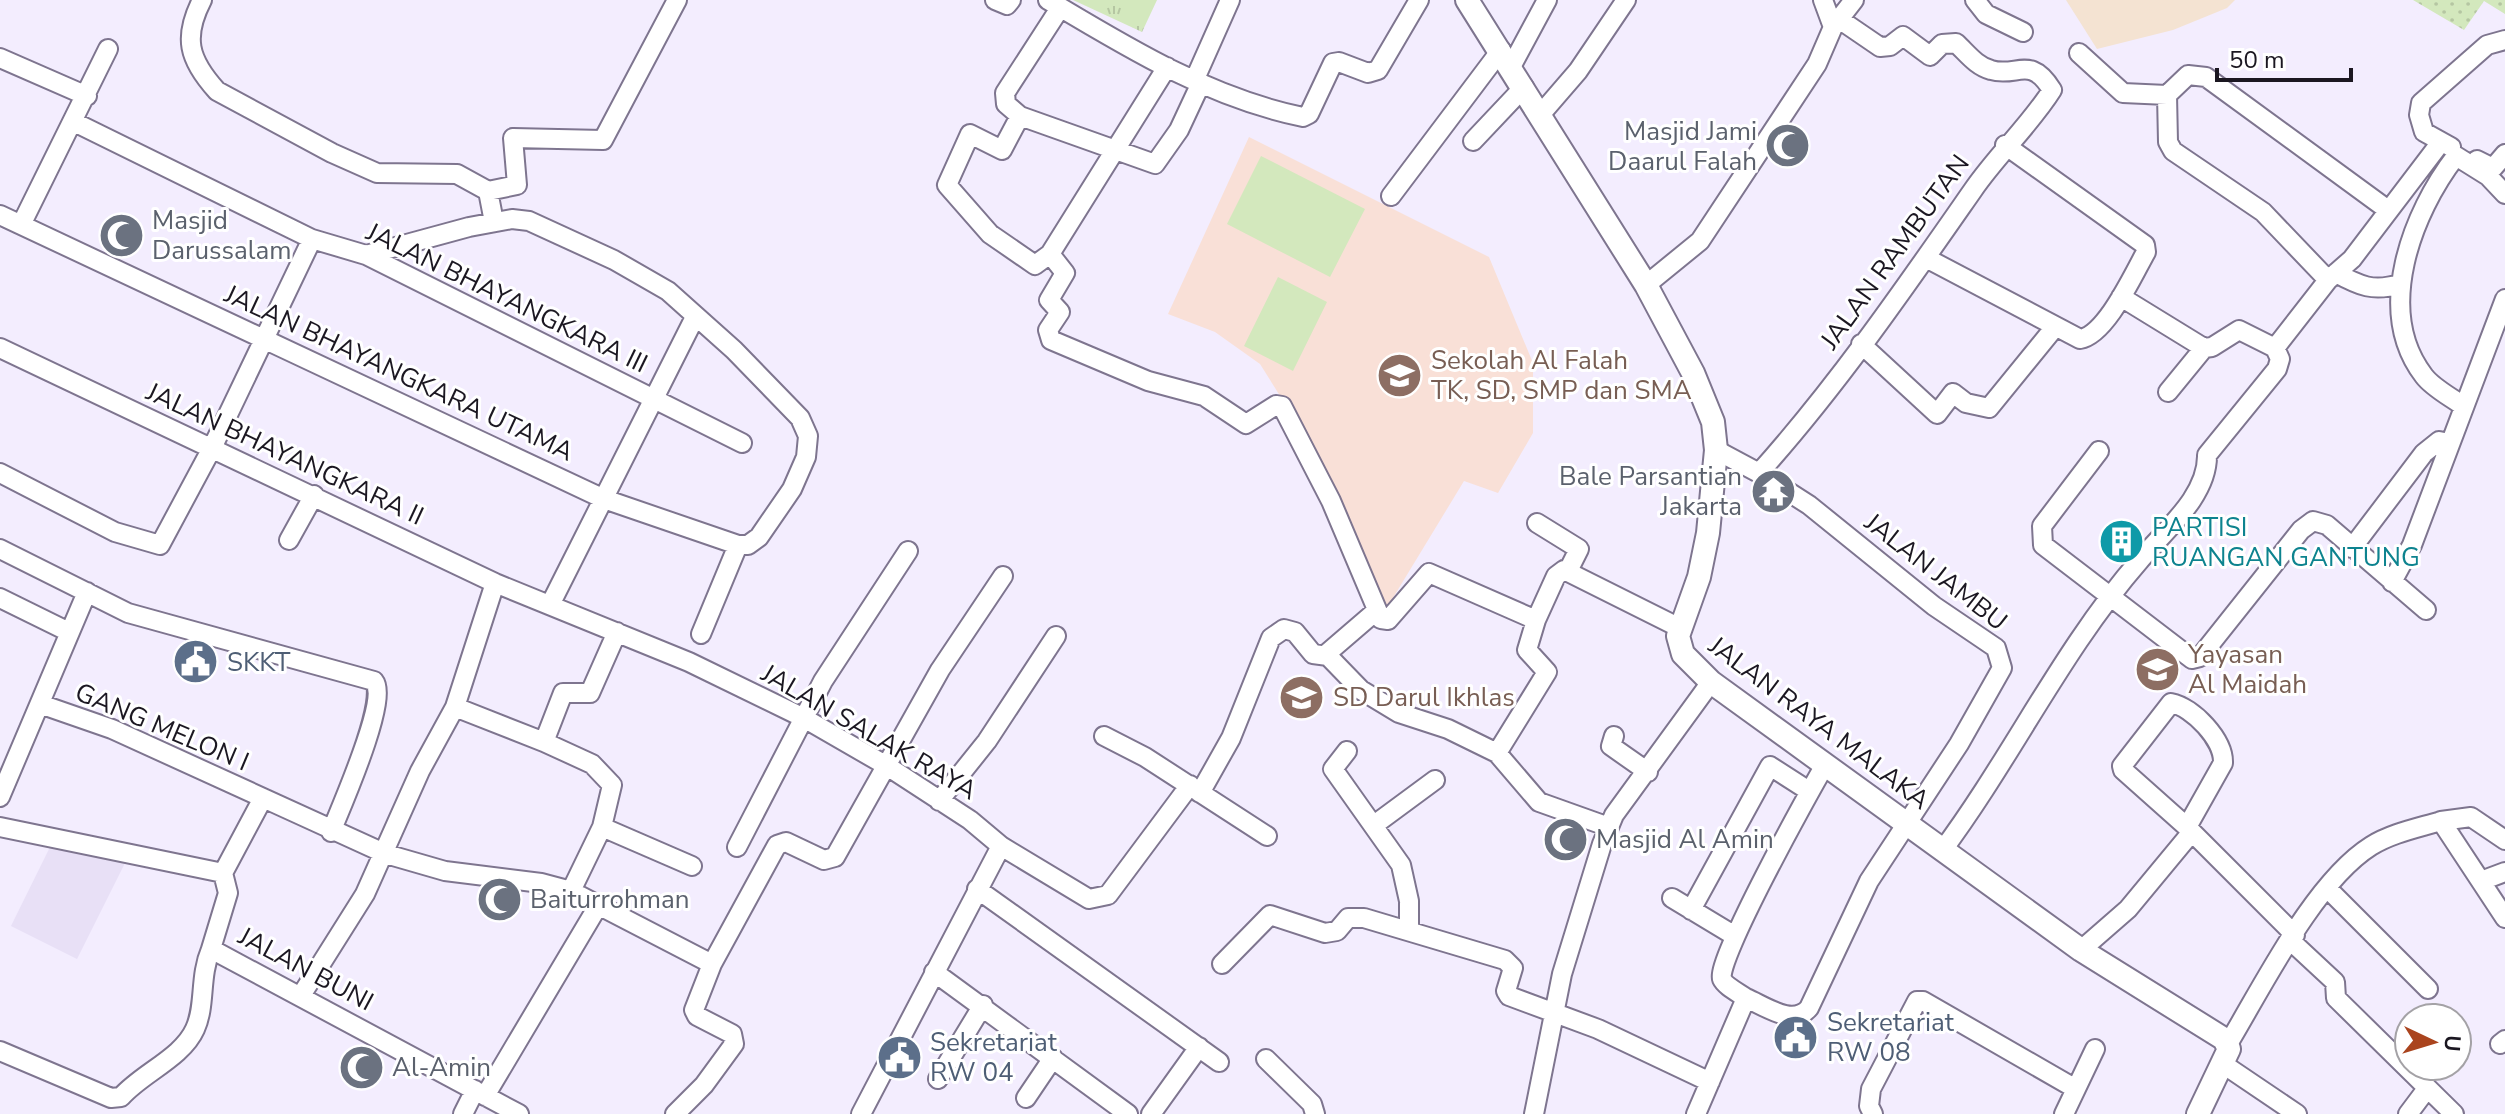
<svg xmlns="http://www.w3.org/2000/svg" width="2505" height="1114" font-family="'Nunito Sans',sans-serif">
<defs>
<pattern id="grass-tufts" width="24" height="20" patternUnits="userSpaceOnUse" patternTransform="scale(2)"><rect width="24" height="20" fill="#d3e8bd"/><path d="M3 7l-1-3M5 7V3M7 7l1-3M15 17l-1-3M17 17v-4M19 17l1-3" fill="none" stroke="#b5c6a2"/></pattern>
<pattern id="park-dots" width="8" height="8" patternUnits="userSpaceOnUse" patternTransform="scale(2)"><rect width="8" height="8" fill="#d3e8bd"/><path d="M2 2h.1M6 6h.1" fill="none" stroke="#b5c6a2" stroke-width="1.8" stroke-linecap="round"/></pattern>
</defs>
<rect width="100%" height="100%" fill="#f3edfe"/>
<path fill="#f4e3d2" d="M2066,0h169l-8,8 -54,22 -76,19z"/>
<path fill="#f9e0d7" d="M1249,137l240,120 44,106v70l-35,60 -34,-12 -79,130 -81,-177 -44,-70 -45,-32 -47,-18z"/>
<path fill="#e8e0f6" d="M53,841l74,18 -50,100 -66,-33z"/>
<path fill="url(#grass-tufts)" d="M1073,0h84l-15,32z"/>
<path fill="url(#park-dots)" d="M2413,0h92v14l-21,-13 -20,29z"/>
<path fill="#d3e8bd" d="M1261,156l104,53 -35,68 -103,-53z
M1278,277l49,25 -34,69 -49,-25z"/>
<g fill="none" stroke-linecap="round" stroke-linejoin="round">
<defs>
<path id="minor" d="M202,0c-19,37 -14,59 15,91l115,62 45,20 80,1 31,17
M995,0l12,5 4,-5
M1048,0c80,48 162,98 255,117l6,-3 24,-51 6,-1 29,11 10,-3 41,-70
M1823,0l10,27
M1975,0l11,14 37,18
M1060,8l-55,85 1,11 14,12 135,48 24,-34 21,-45
M2079,53l44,40 44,2 21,-20 18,2 182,133
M0,58l87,38
M1511,67l36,-67
M1194,81l36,-81
M2167,95l1,47 5,9 90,61 65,68
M1540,115l38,-44 48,-71
M1020,116l-18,34 -32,-16 -23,51 43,49 45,31 15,-11 117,-187
M74,122l238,117 54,16 376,188
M1473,141l51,-54
M2451,147l-27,-15 -5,-17 2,-12 66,-58 18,-5
M2477,160l16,8 12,-14
M1391,196l110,-146
M0,215l604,284 134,46
M494,222l-6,-31 29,-6 -4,-47 90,2 74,-140
M21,225l87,-176
M1050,254l15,19 -16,27 11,12 -12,18 3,10 97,41 56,15 42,28 30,-19 6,1 49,95 50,118 7,1 41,-47 107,47 -9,30 20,22 -50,81 42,49 70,25
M366,255l103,-28 43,-8 17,2 85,39 54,31 66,59 66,68 8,18 -2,21 -14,32 -33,48 -11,8h-10l-37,89
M1928,259l152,80c26,-4 53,-64 66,-87l-1,-7 -140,-100
M2336,273c24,13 37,19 64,11
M1646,285l54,-44 117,-177 16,-37 21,-27
M1861,344l76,70 16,-21 13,10 23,5 66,-81
M0,348l495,235 194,79 113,55 85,49 83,54 31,26 88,53 19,-4 82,-110
M2275,348l53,-68 24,-21 89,-117
M2168,392l36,-44
M2463,406c-12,-9 -30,-18 -39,-30 -50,-65 -12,-163 32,-220l32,20 17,18
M1716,450l43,23c79,-88 147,-187 214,-283 24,-35 57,-65 79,-100 -22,-36 -35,-12 -61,-20 -15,-4 -24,-17 -35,-27l-14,1 -12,12 -27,-20 -13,10 -10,1 -41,-28
M2099,451l-57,75 1,19 149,114 8,-2 101,-127 12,-9 14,4 99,85
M0,473l115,59 45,13 52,-97 100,-209
M1537,523l42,26 -11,22
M289,540l25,-45
M2352,548l72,-95 15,-12 10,2
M0,549l128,64 246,68c15,18 -33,126 -43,151
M2392,582l20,-37 93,-246
M0,598l67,33
M550,605l145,-288
M1536,620l20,-44 8,-6 116,58
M617,632l-27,61h-27l-19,49 48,22 20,21 -10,42 -31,64 141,73
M1325,655l50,-43
M40,704l72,25 274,125 59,17 96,12 30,8
M455,707l89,35
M1104,736l41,21 122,79
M1614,736l-3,10 37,26
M1347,751l-14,18 68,96 8,36v29
M1200,793l31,-55 40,-100 13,-9 11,3 18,22 15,2 33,34 38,23 49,16 49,24
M0,797l87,-205
M939,801l48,-60 69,-105
M2441,821l30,-4 34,23
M1374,825l61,-45
M0,827l223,46 5,20 -17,56 308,165
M602,827l90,39
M2187,827l36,-64c1,-23 -30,-56 -52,-60l-49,63 1,4 64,57 108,108
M737,847l86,-166 85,-130
M1942,851c70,-94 121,-203 198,-291 25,-30 68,-64 67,-105l70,-86 3,-10 -5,-11 -36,-18 -27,17 -8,1 -83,-51
M223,873l40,-75
M2481,881l24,-9
M2327,888l101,101
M977,889l242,173
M1672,898l63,38
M1691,910l79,-144 39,25
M2291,941l44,41 1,16 118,116
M2081,950l47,-41 63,-76
M1222,964l48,-49 55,18 12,-2 11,-13h16l141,42 8,8 -7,23 3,5 89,33 112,53
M934,972l194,142
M302,994l63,-100 55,-123 35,-64 40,-124
M1746,998c-7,-5 -21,-12 -24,-19 -7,-17 88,-189 103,-214
M2228,1044c35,-58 86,-162 143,-198 21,-13 47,-18 70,-25l64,97
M2500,1044l5,-4
M0,1051l111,47 10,-1c21,-24 61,-39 74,-68 11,-24 4,-52 16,-80
M1266,1059l46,45 3,10
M2223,1064l74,50
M938,1079l45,-74
M485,1096l113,-190
M1026,1098l27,-40
M463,1114l12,-24
M675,1114l29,-29 30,-41 -2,-10 -35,-18 -3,-6 18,-46 65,-119 9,-3 38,18 11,-3 105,-187 63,-94
M861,1114l140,-268
M1151,1114l48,-67
M1534,1114l28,-140 40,-130 12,-29 97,-133
M1696,1114l50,-116c19,8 47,29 63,10l60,-127 90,-137 43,-76 -6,-20 -62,-42 -125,-101 -50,-32
M1873,1114l-4,-8 2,-17 46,-88h6l153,88
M2064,1114l31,-65
M2408,1114l18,-24"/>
<path id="tertiary" d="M1467,0l179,285 47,88 20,49 3,28 -8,83 -9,44 -21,59 5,18 28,28 370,268 143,89 5,10 -31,65"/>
</defs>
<use href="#minor" stroke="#7e758f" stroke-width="22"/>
<use href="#tertiary" stroke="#7e758f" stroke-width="26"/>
<use href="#minor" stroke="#fff" stroke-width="18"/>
<use href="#tertiary" stroke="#fff" stroke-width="22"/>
</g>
<defs>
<symbol id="mosque-disc" viewBox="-11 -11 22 22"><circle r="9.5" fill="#6b7280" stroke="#fff"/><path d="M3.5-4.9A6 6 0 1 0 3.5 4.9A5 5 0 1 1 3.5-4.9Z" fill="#fff"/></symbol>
<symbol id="school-disc" viewBox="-11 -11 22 22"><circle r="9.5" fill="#8d6e63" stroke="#fff"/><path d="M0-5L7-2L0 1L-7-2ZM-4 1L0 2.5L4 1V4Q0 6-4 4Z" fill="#fff"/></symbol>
<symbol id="temple-disc" viewBox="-11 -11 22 22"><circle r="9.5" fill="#6b7280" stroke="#fff"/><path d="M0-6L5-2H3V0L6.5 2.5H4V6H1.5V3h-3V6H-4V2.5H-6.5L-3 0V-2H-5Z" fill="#fff"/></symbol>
<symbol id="building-disc" viewBox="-11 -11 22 22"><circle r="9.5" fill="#0f9aa8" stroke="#fff"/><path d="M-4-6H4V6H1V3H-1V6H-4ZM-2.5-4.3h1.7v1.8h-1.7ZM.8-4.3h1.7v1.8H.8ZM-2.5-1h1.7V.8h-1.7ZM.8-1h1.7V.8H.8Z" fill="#fff"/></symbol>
<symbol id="civic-disc" viewBox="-11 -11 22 22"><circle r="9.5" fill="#5c6f8a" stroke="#fff"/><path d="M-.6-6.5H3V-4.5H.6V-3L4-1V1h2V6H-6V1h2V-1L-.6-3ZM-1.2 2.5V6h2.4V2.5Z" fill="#fff"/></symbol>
</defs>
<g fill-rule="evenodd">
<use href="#mosque-disc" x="1762" y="120" width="51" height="51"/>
<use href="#mosque-disc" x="96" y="210" width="51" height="51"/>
<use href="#school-disc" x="1374" y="350" width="51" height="51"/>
<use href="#temple-disc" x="1748" y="466" width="51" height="51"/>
<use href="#building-disc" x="2096" y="516" width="51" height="51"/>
<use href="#civic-disc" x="170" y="636" width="51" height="51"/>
<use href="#school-disc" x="2132" y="644" width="51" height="51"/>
<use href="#school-disc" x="1276" y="672" width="51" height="51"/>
<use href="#mosque-disc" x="1540" y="814" width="51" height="51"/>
<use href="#mosque-disc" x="474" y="874" width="51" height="51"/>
<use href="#civic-disc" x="1770" y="1012" width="51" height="51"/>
<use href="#civic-disc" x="874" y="1032" width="51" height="51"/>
<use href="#mosque-disc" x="336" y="1042" width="51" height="51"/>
</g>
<g text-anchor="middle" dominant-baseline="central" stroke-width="6" stroke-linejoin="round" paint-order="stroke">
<g font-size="26" fill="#5b616d" stroke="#fff" text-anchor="start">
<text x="1757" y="131" text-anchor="end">Masjid Jami<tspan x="1757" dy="30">Daarul Falah</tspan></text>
<text x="152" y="220">Masjid<tspan x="152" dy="30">Darussalam</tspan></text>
<text x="1742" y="476" text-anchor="end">Bale Parsantian<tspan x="1742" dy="30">Jakarta</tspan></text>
<text x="1596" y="839">Masjid Al Amin</text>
<text x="530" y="899">Baiturrohman</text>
<text x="392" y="1067">Al-Amin</text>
</g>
<g font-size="26" fill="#1b1721" stroke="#fff">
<text transform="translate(1895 252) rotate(-54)">JALAN RAMBUTAN</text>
<text transform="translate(507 298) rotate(26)">JALAN BHAYANGKARA III</text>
<text transform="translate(399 373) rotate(25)">JALAN BHAYANGKARA UTAMA</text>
<text transform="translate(285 454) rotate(25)">JALAN BHAYANGKARA II</text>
<text transform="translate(1936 572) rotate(38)">JALAN JAMBU</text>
<text transform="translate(1819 723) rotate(37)">JALAN RAYA MALAKA</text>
<text transform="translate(162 727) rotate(23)">GANG MELON I</text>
<text transform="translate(869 732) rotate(30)">JALAN SALAK RAYA</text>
<text transform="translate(306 969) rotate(28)">JALAN BUNI</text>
</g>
<g font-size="26" fill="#785e54" stroke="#fff" text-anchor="start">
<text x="1431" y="360">Sekolah Al Falah<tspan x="1431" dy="30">TK, SD, SMP dan SMA</tspan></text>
<text x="2188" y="654">Yayasan<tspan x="2188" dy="30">Al Maidah</tspan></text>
<text x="1333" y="697">SD Darul Ikhlas</text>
</g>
<g font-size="26" fill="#0d838f" stroke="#fff" text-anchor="start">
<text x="2152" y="527">PARTISI<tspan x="2152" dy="30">RUANGAN GANTUNG</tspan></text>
</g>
<g font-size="26" fill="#4e5e75" stroke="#fff" text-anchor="start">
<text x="227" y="662">SKKT</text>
<text x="1827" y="1022">Sekretariat<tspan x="1827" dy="30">RW 08</tspan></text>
<text x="930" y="1042">Sekretariat<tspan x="930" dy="30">RW 04</tspan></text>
</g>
</g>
<g transform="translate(2433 1042) rotate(94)"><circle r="38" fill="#ffffff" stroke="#a4a2a6" stroke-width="2"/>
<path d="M0-6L14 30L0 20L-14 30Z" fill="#aa441e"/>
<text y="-12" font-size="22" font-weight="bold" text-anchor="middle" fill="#1b1721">U</text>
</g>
<path d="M2217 68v12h134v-12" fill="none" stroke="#1b1721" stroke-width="4"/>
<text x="2229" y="68" font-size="24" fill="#1b1721" stroke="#ffffff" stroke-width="6" paint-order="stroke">50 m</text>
</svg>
